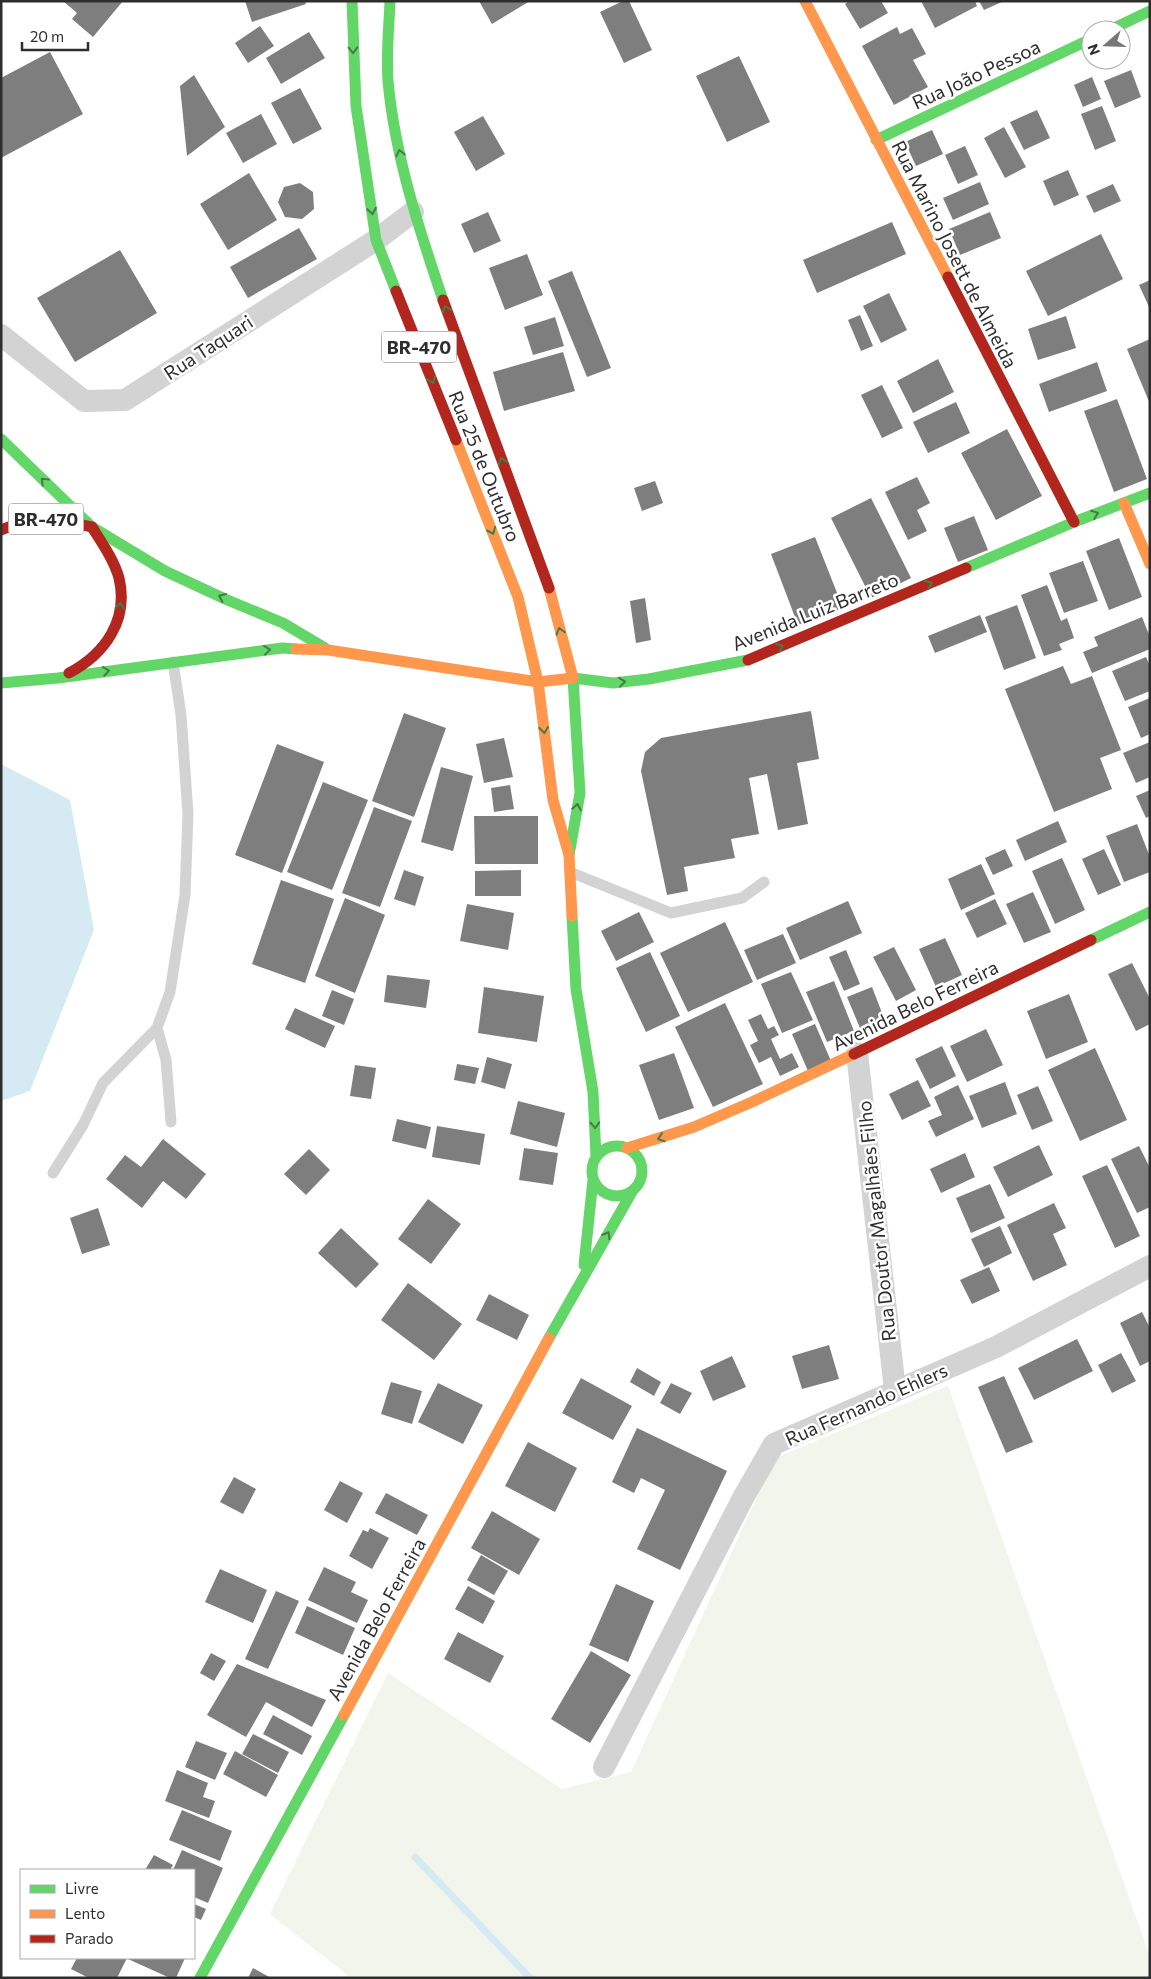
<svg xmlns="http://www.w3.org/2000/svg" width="1151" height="1979" font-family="Commissioner,sans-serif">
<rect width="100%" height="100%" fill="#fff"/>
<path fill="#f1f5eb" d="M948,1386l202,571v21h-799l-81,-64 118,-241 174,116 69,-17 144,-314z"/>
<path fill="#d6eaf3" d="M1,764l69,36 24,130 -64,161 -29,10z"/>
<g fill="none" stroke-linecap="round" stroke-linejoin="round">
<path stroke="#d6eaf3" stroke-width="7" d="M415,1857l115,121"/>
</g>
<path fill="#7e7e7e" d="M63,1h60l-30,36 -21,-18 5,-6z
M245,1h60l1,3 -54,18z
M479,1h51l-38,23z
M623,1h6l23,49 -28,13 -24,-51z
M849,1h32l7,12 -28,16 -15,-25z
M921,1h54l2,5 -42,22z
M979,1h25l-20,9z
M260,26l14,20 -26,17 -13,-20z
M897,27l3,7 12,-6 14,26 -13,6 15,27 -34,18 -32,-59z
M309,32l16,26 -44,26 -15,-26z
M50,52l33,62 -82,44v-80z
M739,56l31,66 -43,20 -31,-66z
M1131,70l10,27 -26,11 -11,-27z
M194,75l31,52 -38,29 -7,-70z
M1092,77l9,22 -18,8 -9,-22z
M300,88l22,41 -29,15 -22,-41z
M1102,106l14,35 -21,9 -14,-36z
M1037,110l13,28 -26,12 -14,-28z
M261,114l16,30 -34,19 -17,-30z
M483,116l22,38 -29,17 -22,-39z
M1004,127l22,40 -21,11 -21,-40z
M932,130l11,24 -27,12 -11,-24z
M965,146l13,29 -20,9 -13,-29z
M1068,170l11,25 -25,11 -11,-25z
M249,173l28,47 -49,30 -28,-46z
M980,182l9,22 -36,16 -10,-22z
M300,183l13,9 1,17 -12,10 -17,-2 -7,-15 6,-15z
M1113,184l8,17 -27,12 -8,-17z
M488,212l13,29 -27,12 -13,-29z
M990,212l11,26 -41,17 -11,-26z
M892,222l14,32 -89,39 -14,-33z
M299,228l18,31 -69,39 -18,-31z
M1101,234l22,45 -75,37 -22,-45z
M120,250l37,63 -82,49 -38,-64z
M527,254l16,41 -38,15 -16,-42z
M572,271l39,97 -24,9 -39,-96z
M1150,280v29l-11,-24z
M889,293l18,37 -26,13 -18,-37z
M860,315l13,31 -12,5 -13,-31z
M1066,316l10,32 -38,12 -10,-31z
M555,317l9,29 -31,9 -9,-28z
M1150,339v65l-23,-55z
M563,352l12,39 -71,20 -11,-39z
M938,359l16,33 -41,21 -16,-32z
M1097,362l10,29 -58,21 -10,-28z
M882,385l21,43 -21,10 -21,-43z
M1117,399l30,80 -33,13 -30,-81z
M956,402l14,31 -42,20 -15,-31z
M1007,429l35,67 -46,24 -35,-67z
M917,477l13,26 -13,7 10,21 -19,9 -23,-48z
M655,481l8,22 -21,8 -8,-23z
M871,498l40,80 -40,20 -40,-80z
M974,516l14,34 -30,12 -14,-34z
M815,537l28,71 -45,17 -27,-71z
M1119,538l23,59 -33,13 -23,-59z
M1083,561l15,40 -34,12 -15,-40z
M1047,585l14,36 6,-3 7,20 -15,6 3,6 -18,6 -23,-61z
M645,598l6,42 -15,3 -6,-42z
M1017,605l19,53 -32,12 -19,-53z
M980,615l7,17 -52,21 -7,-17z
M1142,617l8,20v12l-58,24 -9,-21 15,-6 -4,-9z
M1146,657l4,9v25l-25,10 -13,-30z
M1063,666l8,18 21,-8 29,74 -21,8 12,31 -58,23 -49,-123z
M1150,698v36l-9,4 -13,-31z
M811,711l8,48 -22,4 11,61 -30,6 -11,-56 -18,4 10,56 -28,5 4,19 -51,9 4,24 -21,4 -26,-124 4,-19 16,-14z
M404,713l42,15 -32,89 -42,-16z
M504,738l9,39 -29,6 -8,-39z
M1150,742v35l-14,6 -13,-30z
M277,744l47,18 -42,111 -47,-18z
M441,767l32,9 -20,75 -32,-9z
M323,782l45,18 -36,90 -45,-18z
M510,785l4,24 -20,3 -3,-24z
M1150,790v26l-4,2 -10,-22z
M374,807l38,14 -32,86 -38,-14z
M474,816h64v48h-63z
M1058,821l9,21 -42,19 -9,-21z
M1137,824l13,33v15l-26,10 -18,-46z
M1005,849l8,17 -20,9 -8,-17z
M1104,849l17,36 -23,10 -16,-36z
M1062,858l23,52 -30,14 -23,-53z
M981,864l14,30 -34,16 -13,-31z
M404,870l20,7 -9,29 -21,-7z
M521,870v26h-46v-25z
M281,880l53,19 -29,84 -53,-19z
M1033,892l18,40 -27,11 -18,-39z
M345,898l40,17 -30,78 -40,-17z
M995,899l12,25 -30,14 -12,-25z
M848,901l14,32 -62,27 -14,-32z
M467,904l47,9 -6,37 -48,-9z
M639,912l15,30 -38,19 -15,-30z
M725,922l28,60 -65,30 -28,-59z
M783,934l13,29 -39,17 -13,-30z
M945,938l17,37 -26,12 -17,-38z
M894,947l22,43 -20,11 -23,-44z
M846,950l14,34 -16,7 -15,-34z
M650,952l30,64 -34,16 -30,-64z
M1132,963l18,36v25l-14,7 -28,-57z
M791,972l22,48 -31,13 -21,-49z
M387,975l43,5 -4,28 -42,-6z
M834,981l20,50 -27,11 -21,-50z
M484,987l60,9 -7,46 -59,-9z
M872,987l12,31 -24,10 -13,-31z
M332,990l22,9 -10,26 -22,-9z
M1069,994l19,48 -42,17 -19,-48z
M725,1003l38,81 -50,23 -38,-80z
M295,1008l40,18 -10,22 -40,-19z
M761,1014l7,15 6,-3 5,9 -8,4 9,20 12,-6 7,14 -19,9 -9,-19 -12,6 -9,-18 8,-4 -10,-21z
M815,1024l16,37 -23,10 -16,-37z
M986,1029l17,36 -36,17 -17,-36z
M942,1046l14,30 -26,13 -15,-30z
M1095,1048l32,72 -47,21 -32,-71z
M674,1053l20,55 -35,12 -20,-55z
M487,1057l25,7 -7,25 -24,-7z
M457,1064l22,4 -4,16 -21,-4z
M355,1065l21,3 -5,31 -21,-3z
M918,1080l13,26 -29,14 -13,-26z
M1005,1082l12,32 -35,14 -13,-32z
M958,1085l16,34 -38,18 -8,-16 14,-6 -8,-18z
M1038,1086l15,35 -21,9 -15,-35z
M518,1101l47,12 -8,34 -47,-13z
M397,1119l34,8 -5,22 -34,-8z
M437,1126l48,8 -5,31 -48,-8z
M163,1139l43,35 -20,25 -23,-18 -21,27 -36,-29 19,-24 16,12z
M1039,1145l14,30 -45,22 -15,-30z
M1139,1146l11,22v39l-13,6 -26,-54z
M524,1148l34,5 -5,32 -34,-5z
M309,1149l21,21 -24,25 -22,-21z
M965,1153l10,24 -34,16 -11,-24z
M1107,1165l33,71 -25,12 -33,-72z
M990,1184l15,34 -34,15 -15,-35z
M428,1199l33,25 -30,40 -33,-25z
M1054,1203l12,25 -13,6 14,31 -34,16 -26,-56z
M98,1208l12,37 -28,9 -12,-36z
M1000,1226l12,27 -28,14 -13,-28z
M341,1228l38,36 -23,24 -38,-35z
M989,1267l11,24 -28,13 -12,-24z
M408,1283l54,41 -28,36 -53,-40z
M489,1294l40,21 -12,25 -41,-20z
M1142,1312l8,16v33l-10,5 -20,-43z
M1077,1339l16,32 -59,29 -16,-32z
M829,1345l10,34 -37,10 -10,-33z
M1121,1353l15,28 -24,12 -14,-28z
M732,1356l14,31 -33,14 -13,-30z
M637,1368l24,14 -7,14 -24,-14z
M1004,1376l29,66 -27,11 -28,-66z
M581,1378l51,28 -19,34 -51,-27z
M391,1382l31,9 -10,33 -31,-10z
M438,1383l45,22 -20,39 -45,-22z
M671,1383l21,10 -12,21 -20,-11z
M637,1428l90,43 -47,99 -43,-21 28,-59 -24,-12 -7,15 -22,-11z
M528,1442l49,26 -22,44 -50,-26z
M234,1477l22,12 -13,25 -23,-12z
M340,1481l23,12 -16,30 -23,-13z
M386,1493l42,22 -11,20 -42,-22z
M492,1511l48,28 -21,36 -48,-27z
M370,1528l19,10 -17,31 -23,-13 14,-26 5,2z
M481,1555l27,16 -14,24 -27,-15z
M324,1567l32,15 -5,10 17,8 -11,23 -49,-23z
M220,1569l47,21 -14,33 -48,-21z
M616,1584l38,17 -26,61 -39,-17z
M468,1586l27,15 -12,23 -28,-15z
M276,1591l23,10 -31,68 -23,-10z
M307,1606l48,22 -12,27 -48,-22z
M458,1632l46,24 -14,27 -46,-24z
M591,1651l40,24 -41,68 -39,-24z
M211,1653l15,8 -12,20 -14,-8z
M237,1664l89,36 -14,27 -46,-25 -20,35 -39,-22z
M273,1715l39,21 -10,19 -39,-21z
M253,1734l36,18 -11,21 -36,-19z
M196,1741l31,12 -12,27 -30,-13z
M235,1751l43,24 -12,22 -43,-23z
M177,1770l31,13 -5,14 12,4 -6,17 -44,-17z
M182,1810l50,21 -12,30 -51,-21z
M182,1850l41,18 -15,35 -14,-6v-27h-21z
M154,1855l19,10 -3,5h-25z
M194,1904l12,5 -5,11 -7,-3z
M77,1958h50l-10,20h-28l-18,-9z
M129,1958h56l-9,20h-6l-42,-19z
M253,1968l18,10h-23z"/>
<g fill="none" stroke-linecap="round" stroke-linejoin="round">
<path stroke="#d3d3d3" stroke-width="11" d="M570,872l101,41 71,-15 22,-16
M157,1028l9,32 5,62
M53,1173l30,-48 20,-42 54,-55 13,-36 15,-97 3,-81 -7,-99 -8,-53"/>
<path stroke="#d3d3d3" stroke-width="22" d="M1,335l83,66 41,-1 251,-160 37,-28
M857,1053l38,337
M604,1767l139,-269 31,-54 222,-97 154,-81"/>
<path stroke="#63d668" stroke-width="11" d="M352,1l4,105 20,134 20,51
M390,1c-1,26 -4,54 -2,80 7,76 31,148 55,219
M1110,30l40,-19
M876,140l215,-101
M1,439l91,88 73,44 60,28 58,24 42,25
M966,568l108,-46 76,-29
M1,683l57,-5 224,-30 14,1
M569,855l11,-62 -7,-115 40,5 36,-4 99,-19
M572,916l4,73 17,103 3,65
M1091,940l59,-28
M592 1171a25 25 0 1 1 50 0a25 25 0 1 1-50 0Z
M584,1265l9,-85
M549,1338l84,-148
M200,1978l144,-263"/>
<path stroke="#ff974d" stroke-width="11" d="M805,1l143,276
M456,440l62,157 20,85
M1124,503l26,61
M296,649l32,1 210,32 35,-4 -24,-90
M538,682l15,118 16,55 3,61
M627,1148l67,-21 58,-25 102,-48
M344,1715l205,-377"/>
<path stroke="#b3261e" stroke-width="11" d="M948,277l126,245
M396,291l60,149
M443,300l106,288
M1,530c33,-15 57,-10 91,-3 10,16 22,33 27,51 10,42 -14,76 -50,95
M748,660l218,-92
M854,1054l237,-114"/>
</g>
<defs><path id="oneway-chevron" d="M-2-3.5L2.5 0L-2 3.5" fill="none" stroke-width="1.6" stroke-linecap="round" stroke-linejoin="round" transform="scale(1.25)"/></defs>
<g stroke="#467a48">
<use href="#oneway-chevron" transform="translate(353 50) rotate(88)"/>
<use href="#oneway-chevron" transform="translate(400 153) rotate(-102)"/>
<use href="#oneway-chevron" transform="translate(372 211) rotate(81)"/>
<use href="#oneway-chevron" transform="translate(446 309) rotate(-110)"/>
<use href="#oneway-chevron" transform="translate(432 380) rotate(68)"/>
<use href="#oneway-chevron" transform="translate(502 461) rotate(-110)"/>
<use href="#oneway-chevron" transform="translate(44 481) rotate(-136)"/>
<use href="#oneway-chevron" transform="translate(1095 514) rotate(-21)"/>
<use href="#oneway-chevron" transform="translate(492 531) rotate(68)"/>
<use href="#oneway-chevron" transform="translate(929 584) rotate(-23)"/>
<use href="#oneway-chevron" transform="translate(222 597) rotate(-155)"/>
<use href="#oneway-chevron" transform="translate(120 606) rotate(-85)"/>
<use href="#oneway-chevron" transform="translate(560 631) rotate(-106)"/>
<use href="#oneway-chevron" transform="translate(780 647) rotate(-23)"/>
<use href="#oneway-chevron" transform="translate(267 650) rotate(-7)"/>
<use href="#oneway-chevron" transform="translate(106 671) rotate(-9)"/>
<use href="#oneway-chevron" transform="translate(622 682) rotate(-6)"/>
<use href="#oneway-chevron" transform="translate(544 730) rotate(83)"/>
<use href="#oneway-chevron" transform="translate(577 807) rotate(-80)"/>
<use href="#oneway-chevron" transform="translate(595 1125) rotate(88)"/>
<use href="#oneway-chevron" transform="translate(661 1138) rotate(162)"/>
<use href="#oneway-chevron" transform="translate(607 1235) rotate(-60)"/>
</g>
<g text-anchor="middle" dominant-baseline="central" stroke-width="5" stroke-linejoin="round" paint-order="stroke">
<g fill="#fff" stroke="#6d6d6d" stroke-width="1">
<rect x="381.5" y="331.5" width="75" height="31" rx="4"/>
<rect x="8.5" y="503.5" width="75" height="31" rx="4"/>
</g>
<g font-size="18" font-weight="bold" fill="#2e2e2e">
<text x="419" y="347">BR-470</text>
<text x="46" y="519">BR-470</text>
</g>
<g font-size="19" fill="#2e2e2e" stroke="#fff">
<text transform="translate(976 74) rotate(-25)">Rua João Pessoa</text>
<text transform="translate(955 254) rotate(63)">Rua Marino Josett de Almeida</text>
<text transform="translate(208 347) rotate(-33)">Rua Taquari</text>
<text transform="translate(485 466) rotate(68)">Rua 25 de Outubro</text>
<text transform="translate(815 611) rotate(-22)">Avenida Luiz Barreto</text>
<text transform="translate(915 1005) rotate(-26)">Avenida Belo Ferreira</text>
<text transform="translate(876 1221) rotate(-96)">Rua Doutor Magalhães Filho</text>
<text transform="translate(866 1404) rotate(-24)">Rua Fernando Ehlers</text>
<text transform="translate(376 1619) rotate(-61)">Avenida Belo Ferreira</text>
</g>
</g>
<rect width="1151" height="1979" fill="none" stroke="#2e2e2e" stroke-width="5"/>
<rect x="20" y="1869" width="175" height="90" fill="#ffffff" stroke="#ababab"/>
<rect x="30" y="1885" width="25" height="8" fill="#63d668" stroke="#ababab"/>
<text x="65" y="1894" font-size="15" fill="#2e2e2e">Livre</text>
<rect x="30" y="1910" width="25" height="8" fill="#ff974d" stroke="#ababab"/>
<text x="65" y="1919" font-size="15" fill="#2e2e2e">Lento</text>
<rect x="30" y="1935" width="25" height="8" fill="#b3261e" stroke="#ababab"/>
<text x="65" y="1944" font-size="15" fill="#2e2e2e">Parado</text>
<g transform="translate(1106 45) rotate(250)"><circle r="24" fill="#ffffff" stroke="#ababab"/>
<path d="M0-4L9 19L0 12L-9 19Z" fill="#777777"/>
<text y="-8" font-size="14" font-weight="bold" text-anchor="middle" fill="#2e2e2e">N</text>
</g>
<path d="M22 42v8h66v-8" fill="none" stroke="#2e2e2e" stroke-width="2.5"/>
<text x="30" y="42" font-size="15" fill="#2e2e2e" stroke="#ffffff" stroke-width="4" paint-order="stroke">20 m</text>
</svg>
